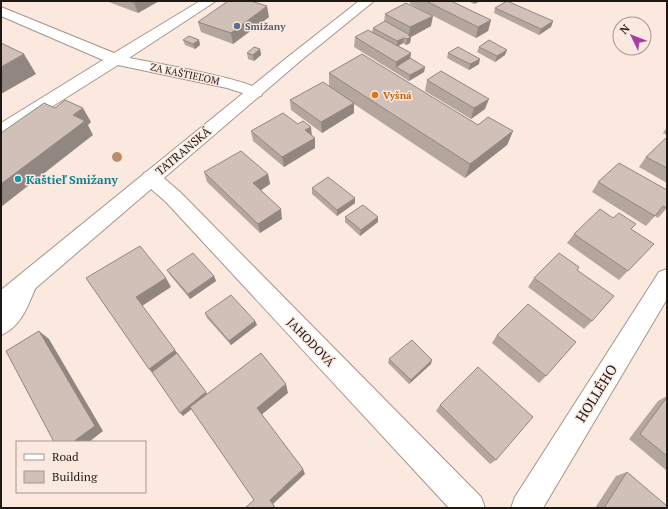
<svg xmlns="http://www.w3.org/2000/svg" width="668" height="509" font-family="'PT Serif',serif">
<rect width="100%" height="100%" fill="#fbe9e0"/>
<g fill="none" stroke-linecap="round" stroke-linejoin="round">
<defs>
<path id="service" d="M28,274l7,2 3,6c-9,20 -15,44 -37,53v-24l7,-6 13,-29z"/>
<path id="minor" d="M200,1h16l-87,57c21,4 126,22 134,34l-2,4 -6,1 -28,-9 -109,-23 -111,70 -6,2v-14l102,-63 -102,-44v-9l113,46z
M151,171l7,2 22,19 301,305 4,11h-36l-283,-306 -22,-19 -3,-5 3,-5z
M667,269v30l-124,209h-32l4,-11 144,-225z"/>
<path id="secondary" d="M359,1h15l-75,61 -290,249 -8,3v-24l288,-234z"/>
</defs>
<use href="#service" stroke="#a5948b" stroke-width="2"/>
<use href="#minor" stroke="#a5948b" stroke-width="2"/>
<use href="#secondary" stroke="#a5948b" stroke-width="2"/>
<use href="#service" fill="#fff" fill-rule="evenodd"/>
<use href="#minor" fill="#fff" fill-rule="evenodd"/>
<use href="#secondary" fill="#fff" fill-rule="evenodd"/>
</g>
<circle fill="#bb8d6f" cx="117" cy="157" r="5"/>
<path fill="#b4a59d" d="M106,1h53l-21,12z
M410,1h41l40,19 -3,11 -12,7 -66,-34z
M468,1h12l-6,3z
M495,8l58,13 -2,6 -12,8 -45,-22z
M385,14l46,12 -20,11 -1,6 -4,2 -3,-2 -5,3 13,7 -1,5 15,9 -1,5 -15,9 -55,-34 1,-10 17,-5 1,-4 11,-6z
M269,17l-36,27 -32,-12 -3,-10z
M183,40h16l1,5 -5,4 -10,-4z
M479,47l26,8 -10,7 -18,-10z
M260,49l1,6 -7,6 -6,-2 -1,-6z
M448,53l31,11 -10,6 -22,-12z
M329,73l149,52 35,6 -6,14 -42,33 -111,-74v9l-32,20 -31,-23 -1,-10 39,-14z
M427,80l58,29 -14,10 -46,-28z
M667,127v8l-4,-2z
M251,131l61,4 3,13 -31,19 -31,-26z
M667,137v46l-28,-16 7,-10z
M619,163l48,45 -9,10 -3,-2 -9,10 -54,-34 6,-10z
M204,172l64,2 2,10 -9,6 21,29 -22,14 -53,-51z
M312,188l43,10v5l-18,13 -25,-22z
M345,217h33v5l-18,14 -15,-14z
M631,230l23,14 -35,36 -52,-37 7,-9z
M167,270l47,6 2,5 -26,18 -20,-24z
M534,278l58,43 -8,8 -56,-42z
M205,313l50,8 2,4 -26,20 -24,-27z
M497,335l49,41 -7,7 -47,-40z
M389,359l42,5 -22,20 -21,-21z
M667,396v75l-38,-32 29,-38z
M440,405l56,55 -6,4 -54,-53z
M627,472l40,36h-72l21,-32z"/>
<path fill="#928680" d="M138,1h21l-21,12 -4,-10z
M475,1h5l-6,3z
M267,6l2,11 -36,27 -2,-11z
M433,16l-2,10 -22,12 2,-1 -1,6 -4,2 2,-10h1l1,-8z
M491,20l-3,11 -12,7 2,-11z
M553,21l-2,6 -12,8 2,-6z
M404,38l-1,5 -6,4v-6z
M199,40l1,5 -5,4 -2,-5z
M260,49l1,6 -7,6 -1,-6z
M507,50l-2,5 -10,7 2,-6z
M411,53l-2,11 -13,3v-5z
M24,54l12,20 -35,20v-27z
M480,59l-1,5 -10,6 1,-6z
M425,67l-1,5 -15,9 1,-6z
M489,99l-4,10 -14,10 3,-11z
M354,103v10l-32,20 -1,-11z
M83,108l8,14 -3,3 5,10 -92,72v-23l72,-69z
M311,127l1,10 -7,-7z
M513,131l-6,14 -42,33 5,-14z
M315,138v10l-31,19 -2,-10z
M268,174l2,10 -15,10 -2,-11z
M355,198v5l-18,13v-6z
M281,209l1,10 -22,14 -2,-9z
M378,217v5l-18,14 1,-6z
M214,276l2,5 -26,18 -2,-5z
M166,278l5,9 -29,19 -6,-9z
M255,321l2,4 -26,20 -2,-4z
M39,331l10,8 54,92 -14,11h-16z
M175,350l5,7 -25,19 -6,-7z
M432,360l-1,4 -22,20 2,-4z
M286,384l2,9 -28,23 -3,-8z
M206,392l2,4 -25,20 -3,-3z
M303,469l2,5 -32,30 3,4h-1l-5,-8z"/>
<path fill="#d1c0b7" stroke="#928680" d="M129,1h9l-4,2z
M228,1h23l16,5 -36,27 -33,-11z
M426,1h25l40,19 -13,7z
M507,1l46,20 -12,8 -46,-21z
M406,3l27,13 -23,11 -25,-13z
M385,21l25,14h-2l3,2 -4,2 -3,-1 -7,3 -24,-13z
M368,30l43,23 -15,9 -41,-25z
M189,36l10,4 -6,4 -10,-4z
M489,40l18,10 -10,6 -18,-9z
M1,43l23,11 -23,13z
M254,47l6,2 -7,6 -6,-2z
M458,47l22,12 -10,5 -22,-11z
M362,54l116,71 10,-8 25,14 -43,33 -141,-91z
M410,58l15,9 -15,8 -14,-8z
M441,71l48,28 -15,9 -47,-28z
M323,82l31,21 -33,19 -31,-22z
M65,100l18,8 -10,7 12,6 -84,63v-51l43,-30 11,5z
M283,113l15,11 5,-3 8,6 -6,3 10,8 -33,19 -31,-26z
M667,137v31l-21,-11z
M241,151l27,23 -15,9 28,26 -23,15 -54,-52z
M619,163l48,27v18l-4,-2 -8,10 -57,-34z
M328,177l27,21 -18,12 -25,-22z
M363,205l15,12 -17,13 -16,-13z
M600,209l13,9 6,-5 17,11 -5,5 23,15 -26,27 -54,-37z
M140,246l26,32 -30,19 39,53 -26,19 -63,-91z
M193,253l21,23 -26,18 -21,-24z
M559,253l20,14 -2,3 37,26 -22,25 -58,-43z
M231,295l24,26 -26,20 -24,-28z
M528,304l48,38 -30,34 -49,-41z
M39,331l56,95 -22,16h-19l-48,-91z
M412,340l20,20 -21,20 -22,-21z
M177,353l29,39 -26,21 -28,-41z
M261,353l25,31 -29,24 46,61 -33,31 5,8h-28l-1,-1 8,-7 -64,-93z
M478,367l55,50 -37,43 -56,-55z
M667,397v59l-27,-22z
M627,472l40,34v2h-63z"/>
<circle fill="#5c6f8a" stroke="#fbe9e0" stroke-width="1.5" cx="237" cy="26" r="4"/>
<circle fill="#e8710a" stroke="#fbe9e0" stroke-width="1.5" cx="375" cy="95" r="4"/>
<circle fill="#0f9aa8" stroke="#fbe9e0" stroke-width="1.5" cx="18" cy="179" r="4"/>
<g text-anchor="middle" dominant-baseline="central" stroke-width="3" stroke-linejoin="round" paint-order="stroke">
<g font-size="10" font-weight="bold" fill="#4e5e75" stroke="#fbe9e0" text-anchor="start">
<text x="245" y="26">Smižany</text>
</g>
<g font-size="10" fill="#1f1916" stroke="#fbe9e0">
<text transform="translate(185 74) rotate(12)">ZA KAŠTIEĽOM</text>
</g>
<g font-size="10" font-weight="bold" fill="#c56008" stroke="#fbe9e0" text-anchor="start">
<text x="383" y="95">Vyšná</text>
</g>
<g font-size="12" fill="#1f1916" stroke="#fbe9e0">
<text transform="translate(183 151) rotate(-40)">TATRANSKÁ</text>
<text transform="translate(311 342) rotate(46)">JAHODOVÁ</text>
</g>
<g font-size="12" font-weight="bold" fill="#0d838f" stroke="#fbe9e0" text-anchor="start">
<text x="26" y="179">Kaštieľ Smižany</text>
</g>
<g font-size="14" fill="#1f1916" stroke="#fbe9e0">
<text transform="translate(596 393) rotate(-58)">HOLLÉHO</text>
</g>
</g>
<rect width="668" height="509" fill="none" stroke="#1f1916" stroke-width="4"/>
<rect x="16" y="441" width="130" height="52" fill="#fbe9e0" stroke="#a3968f"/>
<rect x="24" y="454" width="20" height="6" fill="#ffffff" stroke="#a3968f"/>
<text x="52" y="461" font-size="12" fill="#1f1916">Road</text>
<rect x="24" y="471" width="20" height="12" fill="#d1c0b7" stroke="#a3968f"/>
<text x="52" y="481" font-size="12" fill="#1f1916">Building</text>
<g transform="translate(632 36) rotate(313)"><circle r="19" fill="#fbe9e0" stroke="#a3968f"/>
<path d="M0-3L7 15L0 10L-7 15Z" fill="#a640a4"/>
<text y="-6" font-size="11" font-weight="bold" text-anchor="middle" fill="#1f1916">N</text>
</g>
</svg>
